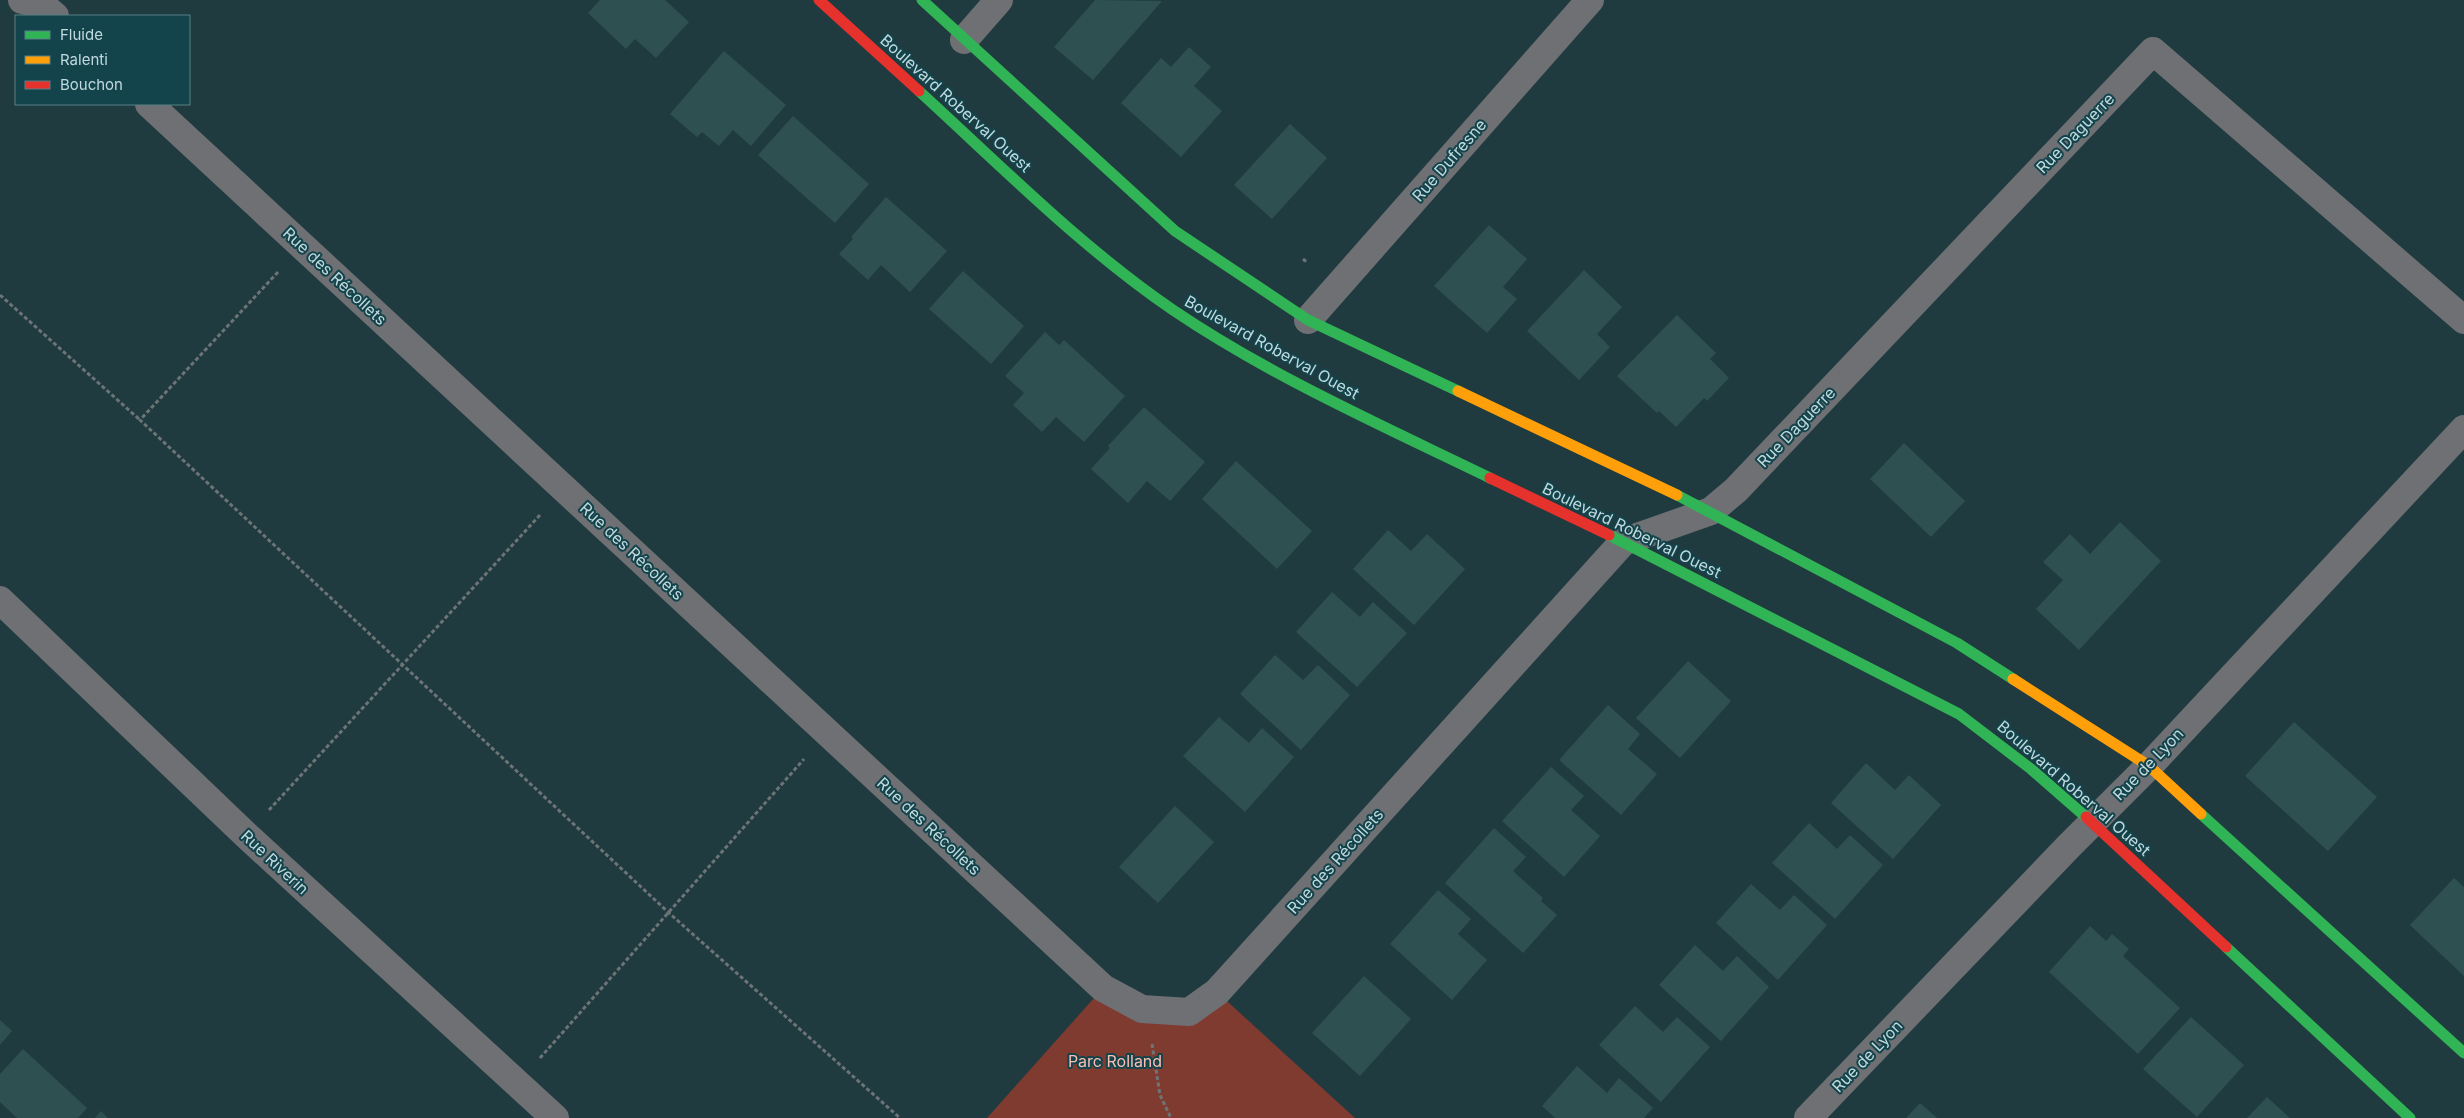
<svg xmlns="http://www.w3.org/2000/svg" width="2464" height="1118" font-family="Inter,sans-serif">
<rect width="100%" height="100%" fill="#203b3f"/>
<path fill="#803b31" d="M1103,988l39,21 75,-17 138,126h-368z"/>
<path fill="#2e5051" d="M600,0h65l24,22 -33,36 -21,-19 -9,10 -38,-36z
M1095,0l67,1 -69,79 -39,-33z
M1189,47l22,20 -17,19 28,25 -41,46 -60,-54 40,-45 10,9z
M724,51l62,54 -35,41 -18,-16 -14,16 -17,-14 -5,5 -27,-23z
M793,116l76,68 -34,39 -77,-68z
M1290,124l37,34 -55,61 -38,-34z
M886,197l61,54 -37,41 -29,-27 -13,15 -29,-26 14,-15 -2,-2z
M1489,225l38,34 -24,28 14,12 -30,34 -53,-47z
M1584,270l38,37 -25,27 13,13 -31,33 -52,-49z
M963,271l61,55 -33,38 -62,-55z
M1677,315l39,38 -6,6 19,19 -22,23 -3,-3 -28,29 -17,-16 -2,2 -40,-37z
M1045,332l14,13 5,-5 61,56 -41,46 -28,-25 -14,15 -29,-27 11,-12 -19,-17z
M1144,407l61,55 -35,39 -23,-20 -19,22 -37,-34 19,-21 -2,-2z
M1904,443l61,58 -34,36 -61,-58z
M1236,461l76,70 -35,38 -75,-70z
M2120,522l41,39 -82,89 -43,-41 27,-29 -20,-18 27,-28 20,20z
M1388,530l23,21 16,-17 38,35 -51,56 -61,-56z
M1332,592l28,25 13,-15 34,31 -50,54 -61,-55z
M1275,655l28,25 15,-15 32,30 -49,55 -61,-56z
M1688,661l43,40 -51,57 -44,-40z
M1608,705l32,29 -12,15 29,25 -36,41 -62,-55z
M1219,717l30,26 13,-15 32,29 -49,55 -62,-56z
M2294,722l83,75 -49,54 -83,-75z
M1866,763l29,27 14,-15 32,30 -48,54 -62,-56z
M1551,767l33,29 -13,14 29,26 -36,41 -62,-56z
M1175,806l39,36 -56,61 -39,-36z
M1809,823l28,26 13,-14 33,30 -48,54 -63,-56z
M1494,828l32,29 -13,14 30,27 -2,3 16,14 -34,38 -78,-70z
M2454,878l10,9v89l-54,-51z
M1751,884l29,26 14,-15 33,30 -49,55 -62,-57z
M1438,890l33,29 -13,15 29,26 -35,40 -62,-56z
M2090,926l16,15 6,-7 17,15 -6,7 57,52 -42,46 -89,-82z
M1695,945l28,26 14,-15 32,31 -48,54 -62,-56z
M1364,976l47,43 -51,57 -48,-43z
M1635,1006l28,26 14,-15 33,30 -49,55 -62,-57z
M2191,1017l53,48 -47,52 -54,-48z
M0,1020l12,11 -12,14z
M23,1049l64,59 -9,10h-61l-17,-16v-28z
M1577,1066l30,27 12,-15 34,30 -9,10h-89l-13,-12z
M2267,1097l23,21h-43z
M1920,1103l17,15h-31z
M101,1111l7,7h-13z"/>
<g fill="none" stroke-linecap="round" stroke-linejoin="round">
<path stroke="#6d7477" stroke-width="3" stroke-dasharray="4 2.5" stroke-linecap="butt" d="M1303,259l5,4
M278,272l-138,148 529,493 231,205
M0,295l140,125
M269,810l271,-295
M1152,1044l8,51 11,23
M540,1058l264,-299"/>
<path stroke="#6f7074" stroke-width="28" d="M22,0l20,5 13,11
M964,40l35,-40
M149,104l954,884 39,21 47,3 28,-20 406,-450 88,-31 25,-21 417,-439 311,269
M1308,320l282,-320
M0,600l246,235 309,283
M1808,1118l260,-271 81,-81 315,-337"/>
<path stroke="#30b455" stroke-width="11" d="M922,0l253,231 133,89 150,71
M919,91c81,74 163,157 254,219 99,67 210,116 317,168
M1677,495l280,148 56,36
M1609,535l350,179 72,55 55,48
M2201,814l263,239
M2226,947l184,171"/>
<path stroke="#ff9f0a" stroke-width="11" d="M1458,391l219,104
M2013,679l136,87 52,48"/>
<path stroke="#e5322d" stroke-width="11" d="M819,0l100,91
M1490,478l119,57
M2086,817l140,130"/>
</g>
<g text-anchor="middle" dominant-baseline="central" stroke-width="4" stroke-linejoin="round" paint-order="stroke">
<g font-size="16" fill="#c1d9dd" stroke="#13444c">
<text transform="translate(956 103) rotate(42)">Boulevard Roberval Ouest</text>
<text transform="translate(2075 133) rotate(-46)">Rue Daguerre</text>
<text transform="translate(1449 160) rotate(-49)">Rue Dufresne</text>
<text transform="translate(335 276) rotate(43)">Rue des Récollets</text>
<text transform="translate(1272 347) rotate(29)">Boulevard Roberval Ouest</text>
<text transform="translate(1796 427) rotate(-46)">Rue Daguerre</text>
<text transform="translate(1632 530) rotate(26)">Boulevard Roberval Ouest</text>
<text transform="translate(632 551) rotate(43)">Rue des Récollets</text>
<text transform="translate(2148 764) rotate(-46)">Rue de Lyon</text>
<text transform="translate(2074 788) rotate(41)">Boulevard Roberval Ouest</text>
<text transform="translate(929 826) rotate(43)">Rue des Récollets</text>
<text transform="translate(1335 861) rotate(-48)">Rue des Récollets</text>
<text transform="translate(275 862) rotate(43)">Rue Riverin</text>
<text transform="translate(1867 1056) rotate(-46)">Rue de Lyon</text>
</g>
<g font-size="16" fill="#fbbeb3" stroke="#13444c">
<text x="1115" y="1061">Parc Rolland</text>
</g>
</g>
<rect x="15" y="15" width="175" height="90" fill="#13444c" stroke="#598086"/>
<rect x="25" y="31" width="25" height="8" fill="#30b455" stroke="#598086"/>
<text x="60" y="40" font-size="15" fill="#c1d9dd">Fluide</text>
<rect x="25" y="56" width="25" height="8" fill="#ff9f0a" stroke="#598086"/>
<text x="60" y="65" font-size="15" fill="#c1d9dd">Ralenti</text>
<rect x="25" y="81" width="25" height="8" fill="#e5322d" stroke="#598086"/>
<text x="60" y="90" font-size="15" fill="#c1d9dd">Bouchon</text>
</svg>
